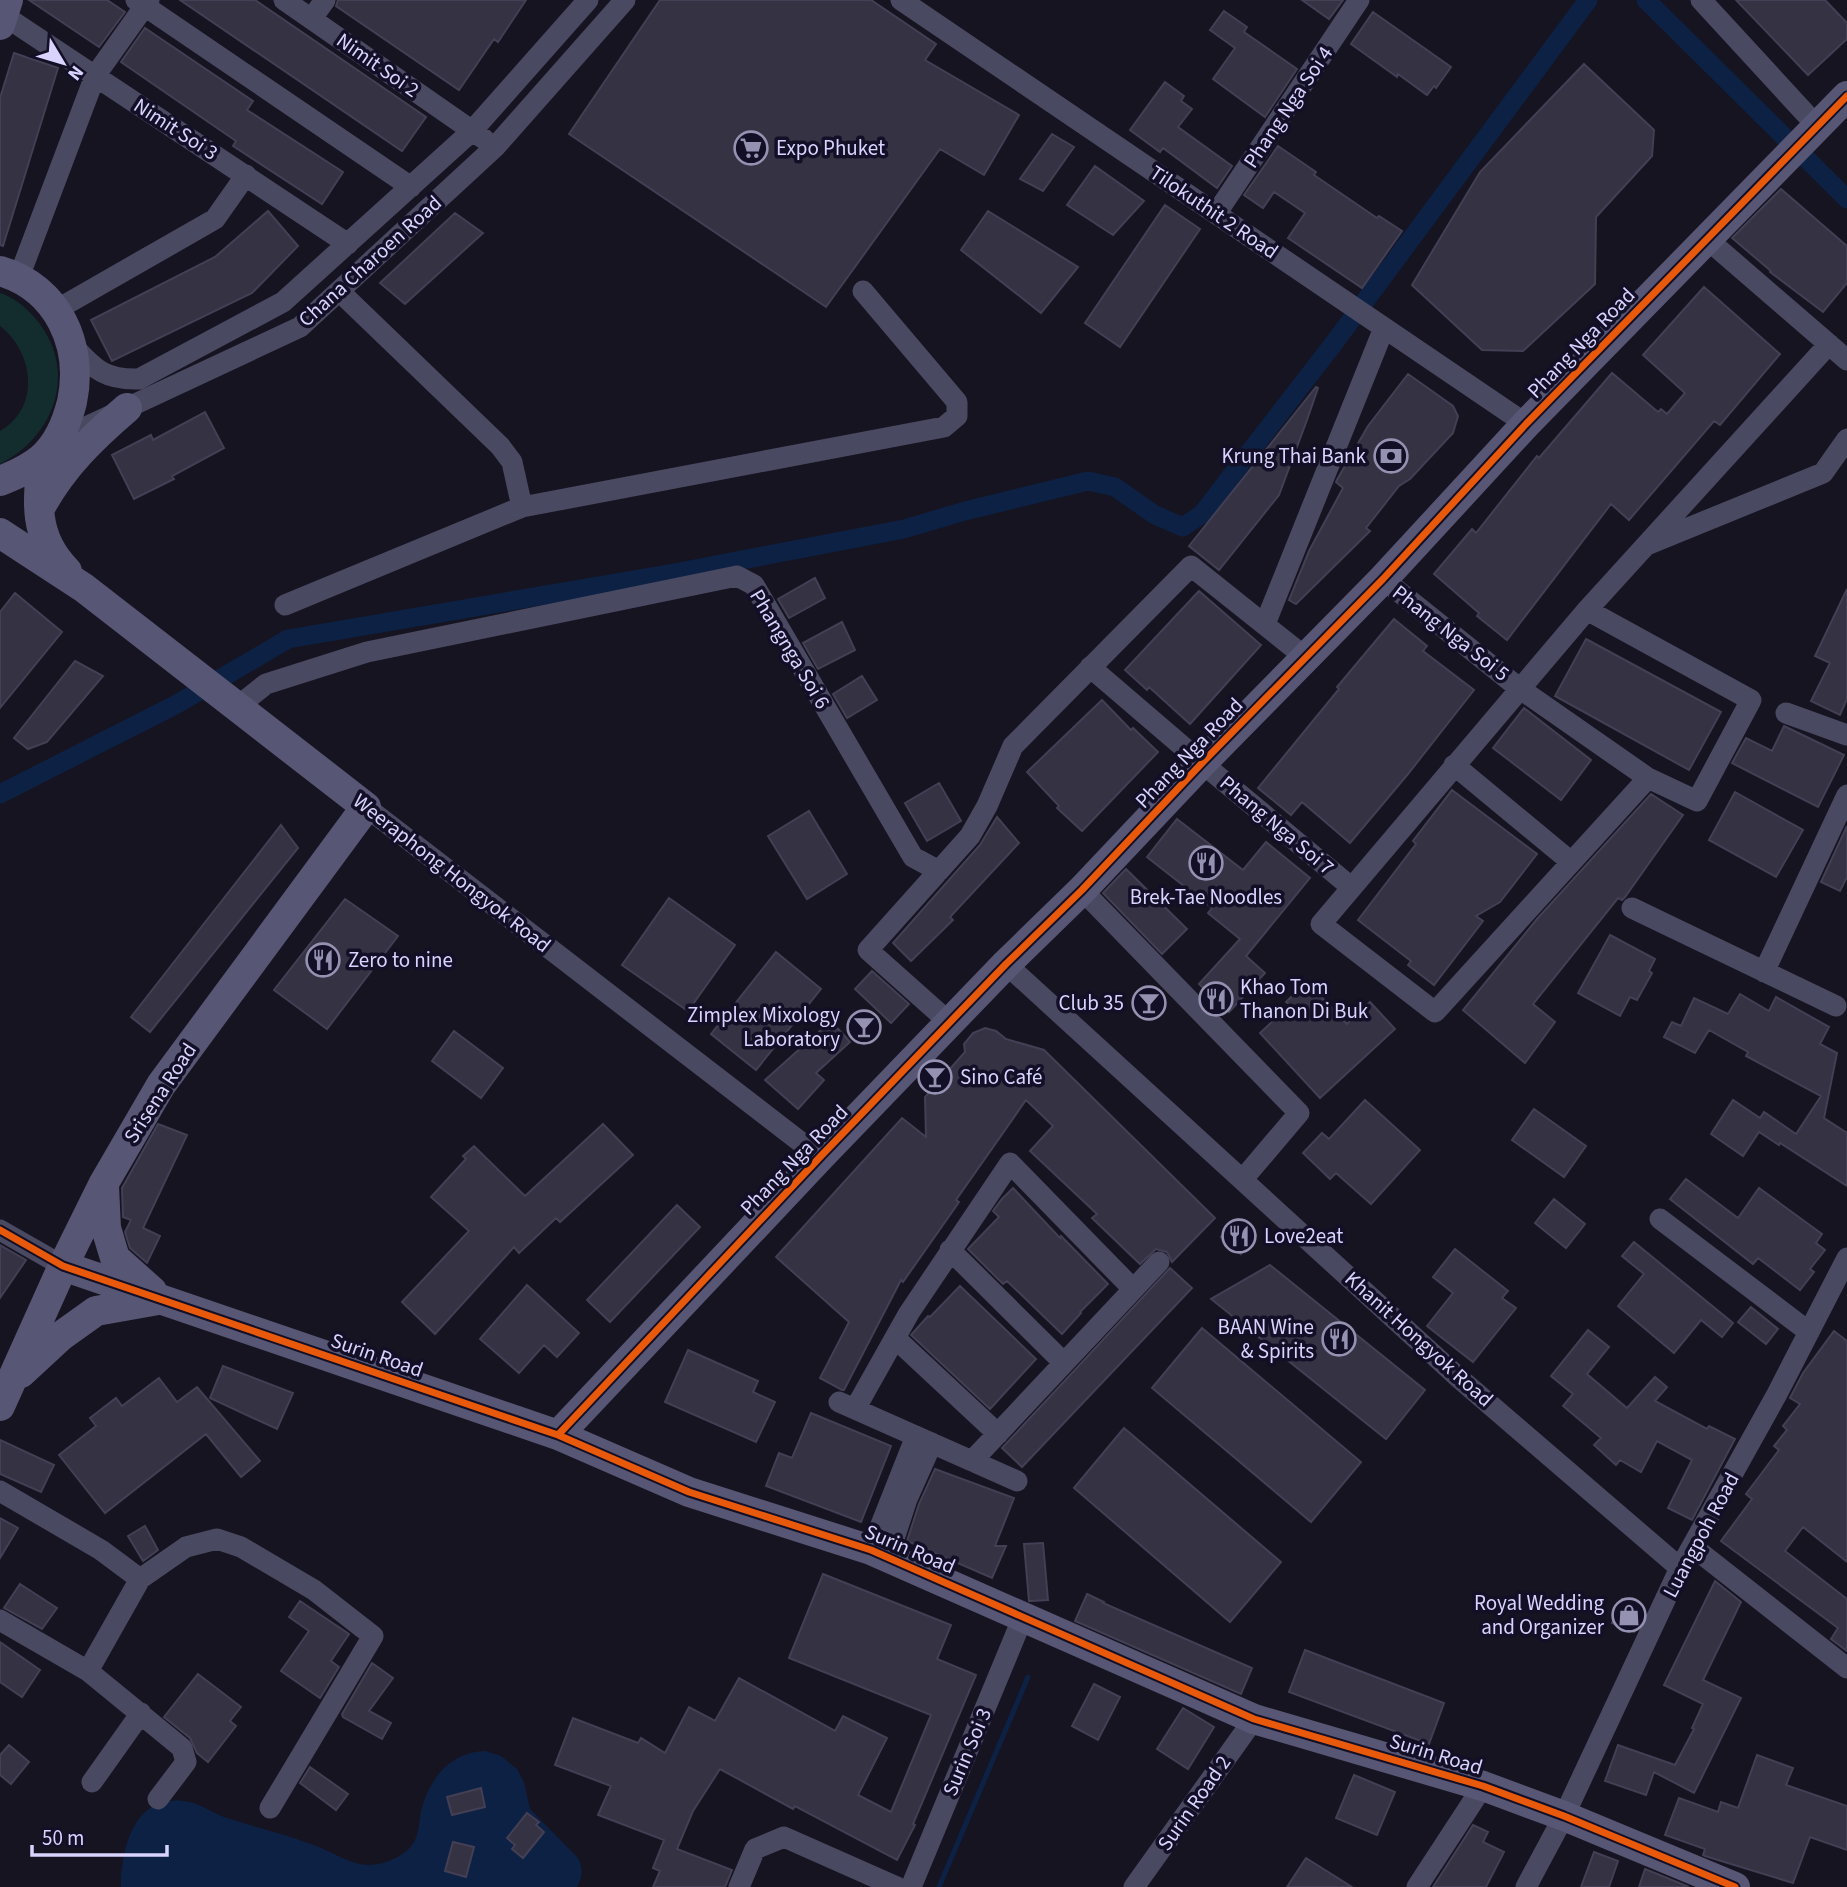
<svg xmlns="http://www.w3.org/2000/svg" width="1847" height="1887" font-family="'Source Sans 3',sans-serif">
<rect width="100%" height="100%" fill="#161421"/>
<path fill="#132c2d" d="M0,293c14,4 26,15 35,25 44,51 21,118 -35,146v-33c41,-23 34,-79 0,-105z"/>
<path fill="#0d2144" d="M485,1751l16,5 16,13 7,13 6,27 48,49c5,10 5,19 -1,29h-456c0,-38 13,-92 62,-86 18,2 29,12 44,17 31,10 62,17 92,29 14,6 34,18 49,18 16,0 38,-9 46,-23 5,-9 5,-21 7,-31 8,-32 29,-59 64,-60z"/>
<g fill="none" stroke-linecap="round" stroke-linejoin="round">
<path stroke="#0d2144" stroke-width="5" d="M939,1887l89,-210"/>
<path stroke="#0d2144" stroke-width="19" d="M1646,0l201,199
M0,794l177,-90 111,-65 386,-66 230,-44 61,-18 123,-30 27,6 40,28 28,12 19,-13 132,-171 254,-343"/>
</g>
<path fill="#343243" stroke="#433f54" stroke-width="2" d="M29,0h78l18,12 -26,35z
M180,0h75l171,117 -24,34z
M338,0h188l-28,42 -4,-3 -35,51 -123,-84z
M660,0h211l65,44 -11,16 94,55 -35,60 -44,-26 -114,158 -257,-173z
M1302,0h41l-14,19z
M1736,0h89l22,23v16l-39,36z
M1224,11l23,16 -3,5 53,37 -32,48 -52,-38 22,-31 -25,-18z
M1373,12l78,55 -15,21 -2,-2 -7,9 -29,-21 -1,3 -46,-33z
M145,28l108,73 -6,9 96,62 -21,32 -89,-58 3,-5 -115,-79z
M14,53l44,15 -55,178 -3,-1v-147z
M1584,64l70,66 -2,26 -56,61 -1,67 -72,67 -41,-1 -70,-65 68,-113z
M1165,82l19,14 -3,5 11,8 -14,18 54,39 -15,22 -54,-40 -3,4 -30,-22z
M1052,134l22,13 -31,44 -23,-12z
M1278,146l38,26 -2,3 63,43 2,-2 23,15 -40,57 -74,-50 17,-25 -31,-21 -11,16 -19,-13z
M1095,166l49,35 -31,34 -46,-30z
M1781,189l66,57v37l-24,29 -53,-40 1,-1 -39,-33z
M1165,205l35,24 -80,118 -35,-24z
M268,211l30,35 -46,47 -140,68 -21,-41 124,-63z
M988,211l90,56 -37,46 -80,-63z
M455,213l28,20 -78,71 -25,-21z
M1704,287l76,67 -60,71 -6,-4 -85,99 -18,-16 -104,136 -30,-24 2,-3 -45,-39 38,-45 4,4 61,-77 2,2 73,-85 46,39 3,-3 6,5 18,-21 -42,-38z
M1408,374l45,32 5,10 -5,17 -43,46 -11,7 -33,42 4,3 -74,73 -7,-4 20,-49 34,-63 -7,-6 2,-4 30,-52z
M1316,387l2,1 -11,32 -28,75 -60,75 -30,-24z
M205,412l19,36 -52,28 2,3 -40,20 -22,-44 39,-20 2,5z
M815,578l10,20 -36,20 -11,-19z
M1847,589v110l-7,16 -29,-14 19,-38 -15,-7z
M1199,591l62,54 -71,79 -41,-37 -2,3 -22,-20z
M15,593l47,39 -62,76v-96z
M1394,619l33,27 -4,5 51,39 -66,84 -58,69 -48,-41 -11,13 -33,-27 81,-99 -2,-2z
M842,622l13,28 -37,19 -15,-26z
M1586,639l135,73 -32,58 -134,-74z
M75,661l28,15 -56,66 -19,7 -14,-11z
M862,676l15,24 -30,18 -14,-24z
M1102,700l29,30 2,-2 25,24 -76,79 -25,-23 2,-2 -32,-34z
M1524,708l67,52 -30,40 -68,-52z
M1784,726l60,29 -26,52 -86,-44 14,-25 26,13z
M939,783l22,38 -34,20 -22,-38z
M1452,790l85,64 -37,48 -24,14 7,5 -49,64 -26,-20 3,-4 -53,-41 58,-76 -3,-3z
M1735,792l68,38 -27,47 -67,-37z
M1651,794l32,21 -58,82 -3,3 -4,-2 -85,106 22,18 -30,41 -62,-53 74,-91z
M809,811l38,63 -40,25 -39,-63z
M997,817l22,26 -69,74 3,3 -42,41 -18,-18 87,-98z
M1177,819l66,51 23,-28 44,36 -64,78 19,17 -36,39 -30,-28 41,-45 -32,-26 4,-5 -65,-51z
M281,825l17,23 -148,184 -19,-15z
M1847,826v51l-7,14 -19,-9z
M1126,869l61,60 -25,25 -59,-61z
M669,898l66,47 -47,66 -66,-46z
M345,899l53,37 -71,93 -53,-39z
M1610,935l45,24 -6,12 3,2 -15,27 -7,-3 -10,19 -42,-23z
M776,952l45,37 -65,81 -45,-36z
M872,971l37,33 -18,19 -36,-34z
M1307,982l40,42 23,-22 25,27 -75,69 -60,-65 30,-28 -4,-3z
M1740,994l29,17 7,-14 53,30 -9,17 17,9 -13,65 23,15v53l-67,-43 -1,2 -20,-13 -16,24 -32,-22 22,-34 27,18 4,-6 32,22 25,-38 -75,-40 2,-4 -39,-22 -14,23 -31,-16 8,-15 9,4 13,-28 34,16z
M831,1021l19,21 -34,31 8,7 -26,29 -33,-29z
M985,1028l11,3 10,8 38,11 171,168 -43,44 -5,-10 -11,-3 -16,15 -48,-46 5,-4 -67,-63 23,-25 -27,-26 -70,100 3,2 -56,80 -2,-2 -57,110h-2l-22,-12 29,-56 -73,-65 126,-139 24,19 -1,-40 40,-45 -1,-8 9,-11z
M454,1031l49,37 -22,30 -49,-37z
M1365,1100l55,50 -49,54 -35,-31 -6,6 -27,-26 19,-20 7,6z
M1534,1109l52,37 -22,31 -52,-37z
M158,1124l29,11 -44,93 17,8 -13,27 -17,-15 -5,-16 6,-12 -8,-3 -1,-29z
M603,1124l30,31 -73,67 -4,-4 -37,35 -5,-6 -79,87 -33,-32 67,-71 -38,-34 35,-38 -3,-3 11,-10 51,50z
M1686,1179l52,39 21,-30 63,46 -6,9 9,7 -15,19 4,3 -14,18 -42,-32 -5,6 -83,-65z
M1013,1188l47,50 1,-2 47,48 -28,28 1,1 -19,21 -55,-53 -4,3 -35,-35 31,-32 -6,-6 9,-12z
M1554,1199l31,25 -19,24 -31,-25z
M677,1205l23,22 -90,95 -23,-22z
M1238,1219l18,16 -15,19 -20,-17z
M1634,1242l99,81 -11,14 -21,-17 -27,33 -56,-47 26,-32 -22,-18z
M0,1245l26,15 -26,38z
M1455,1249l53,42 -6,7 14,10 -43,54 -46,-36 26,-33 -20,-16z
M1270,1265l155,125 -39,49 -175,-140z
M1170,1268l22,20 -170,179 -20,-19z
M527,1285l52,48 -22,24 -13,-12 -25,28 -39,-34z
M960,1286l76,73 -46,50 -79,-74 17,-19 2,1z
M1751,1307l27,22 -12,15 -28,-22z
M1202,1328l159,134 -50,60 -159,-134z
M1588,1330l21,17 -22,27 40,34 28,-31 12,10 -12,14 52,28 2,-3 26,13 -43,81 -24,-12 24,-48 -35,-19 -16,31 -21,-12 -4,5 -22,-20 7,-7 -38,-32 10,-12 -22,-18z
M1834,1331l13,10v221l-44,-35 -18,24 62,48v52l-16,-12 7,-11 -117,-87 31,-42 -6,-5 33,-44 -5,-4 13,-16 -4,-4 17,-22 -10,-6 13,-25z
M688,1350l70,31 -5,11 22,10 -19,40 -91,-40z
M223,1366l70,27 -16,36 -67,-31z
M159,1378l18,24 20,-15 63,74 -19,16 -35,-43 -101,79 -46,-58 37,-29 -6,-8 26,-20 6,8z
M811,1413l80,33 -30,76 -95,-36 13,-33 13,5z
M1124,1428l157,134 -51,60 -156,-134z
M0,1440l54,25 -13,27 -41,-18z
M935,1469l79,29 -19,48h11l-14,32 -85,-37 12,-37z
M0,1518l18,10 -18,30z
M145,1526l13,24 -15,11 -15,-25z
M1043,1543l5,57 -17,1h-2l-5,-57z
M823,1574l128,51 -14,34 39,16 -63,149 2,1 -18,35 -102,-54 -2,3 -73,-40 -27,42 -16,38 55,21 -7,17h-72l7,-16 -7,-3 11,-28 -66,-25 13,-29 -56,-21 18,-47 65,25 3,-5 24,15 24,-46 26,14 24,-43 96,53 8,-15 44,22 -29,57 33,17 40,-97 -142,-57z
M1715,1581l26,21 -38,78 38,18 -47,95 -40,-21 -8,23 -41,-14 13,-36 57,20 19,-36 -2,-1 11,-24 -39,-19z
M20,1584l37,24 -15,21 -38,-21z
M1087,1594l17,8 -1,1 149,65 -11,26 -166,-73z
M1622,1599l22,9 -10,24 -22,-9z
M300,1601l49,33 -18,27 8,6 -19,31 -39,-27 28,-40 -20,-14z
M0,1642l40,28 -18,27 -22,-15z
M1305,1650l139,53 -15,41 -140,-52z
M372,1663l21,15 -24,33 22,12 -9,16 -39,-22 -1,-3z
M198,1674l43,33 -11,14 6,5 -28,36 -11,-9 -7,-15 -26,-21z
M1094,1684l26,13 -22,43 -26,-14z
M1183,1708l31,19 -26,42 -31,-20z
M9,1745l20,17 -18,22 -11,-9v-20z
M1757,1755l36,13 -7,17 61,21v44l-37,-13 -17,46 -88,-27 -2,-1 2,-6 -40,-14 14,-37 39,14 3,-10 17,6z
M310,1767l38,27 -12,16 -36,-27z
M1354,1775l41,17 -18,43 -41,-17z
M481,1788l4,19 -33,8 -5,-18z
M527,1813l12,9 -3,3 8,7 -21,26 -11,-9 3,-4 -8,-7z
M1473,1825l15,7 -5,10 21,10 -18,35h-53z
M453,1842l21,5 -8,30 -21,-6z
M1594,1852l24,9 -9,26h-28z
M1306,1858l46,29h-65z
M1645,1869l44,18h-50z"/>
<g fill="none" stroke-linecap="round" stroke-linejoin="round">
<path stroke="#4a4962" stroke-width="21" d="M136,0l275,187
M284,0l200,139
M901,0l625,424
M1701,0l116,126
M0,13l348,231
M312,18l13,-18
M1216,214l143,-214
M1707,239l140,121
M19,277l76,-201 54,-76
M339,291l161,155 12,16 10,45
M56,310l159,-91 31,-44
M73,346c22,23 31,34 66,33l144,-77 189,-171 116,-131
M56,441l244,-114 195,-180 130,-147
M1649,544l174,-71 24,-34
M1383,579l136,109 129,90 49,23 54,-101 -164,-90
M285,605l237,-98 422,-80 13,-11v-14l-94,-111
M1265,624l119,-296
M1090,667l112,96 149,124
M237,707l29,-23 101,-32 370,-76 17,9 159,272 26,14
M1786,713l61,22
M1454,765l116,96
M1648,778l-213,234 -114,-88 266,-314 242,-266
M366,807l454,350
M1082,890l217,223 -56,66
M1632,908l204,98
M1006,964l453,414 221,190
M1764,972l83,-177
M950,1023l-82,-73 102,-114 17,-30 26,-60 178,-180 114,91
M1660,1219l149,113
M0,1230l63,36
M950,1250l114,113
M895,1338l103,96
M839,1402l178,79
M855,1409l54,-96 101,-150 123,126
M972,1461l187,-199
M0,1491l101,59 39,29
M1693,1547l154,121
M871,1550l45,-114
M888,1557l19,-58 25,-56
M0,1620l88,51
M92,1782l49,-69
M158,1799l28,-37 -4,-14 -94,-77 52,-92 46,-32 31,-8 24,8 73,43 59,46 -103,172
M739,1887l16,-38 29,-12 113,50
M911,1887l112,-270
M1134,1887l120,-168
M1417,1887l66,-101
M1526,1887l38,-71 116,-248 97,-174 70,-136"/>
<path stroke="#575674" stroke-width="30" d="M0,25l8,-25
M0,271c58,17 84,74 72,131 -5,20 -14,42 -30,56 -13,11 -27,17 -42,23
M43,457c-6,44 -10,80 24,114
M40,508c22,-41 52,-70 87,-100
M0,533l84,55 282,219 -205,278 -57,98 -41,83 -63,140
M104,1186l2,42 9,30 37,33
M63,1266l495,169 131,57 182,58 383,169 229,67 81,30 171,71
M21,1373l40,-37 35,-25 62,-11
M558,1435l262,-278 186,-193 76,-74 120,-127 181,-184 143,-155 321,-328"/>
<defs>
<path id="cycleway" d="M0,1230l63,36 495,169 131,57 182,58 383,169 229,67 81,30 171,71
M558,1435l262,-278 186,-193 76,-74 120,-127 181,-184 143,-155 321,-328"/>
</defs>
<use href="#cycleway" stroke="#130f26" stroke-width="11"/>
<use href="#cycleway" stroke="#e8590c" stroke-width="7"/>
</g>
<defs>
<symbol id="supermarket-ring" viewBox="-11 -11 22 22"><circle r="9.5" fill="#130f26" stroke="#9591b1" stroke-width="1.5"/><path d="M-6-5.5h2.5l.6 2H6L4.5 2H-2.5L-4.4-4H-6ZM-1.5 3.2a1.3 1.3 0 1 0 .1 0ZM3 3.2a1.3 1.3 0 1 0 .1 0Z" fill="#9591b1"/></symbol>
<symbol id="bank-ring" viewBox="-11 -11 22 22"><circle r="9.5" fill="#130f26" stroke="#9591b1" stroke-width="1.5"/><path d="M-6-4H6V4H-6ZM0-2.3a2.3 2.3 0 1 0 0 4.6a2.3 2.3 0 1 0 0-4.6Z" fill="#9591b1"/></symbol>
<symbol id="restaurant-ring" viewBox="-11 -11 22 22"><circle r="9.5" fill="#130f26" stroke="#9591b1" stroke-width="1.5"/><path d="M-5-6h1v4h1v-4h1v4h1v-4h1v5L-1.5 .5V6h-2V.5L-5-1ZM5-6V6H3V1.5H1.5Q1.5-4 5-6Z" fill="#9591b1"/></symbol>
<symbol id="bar-ring" viewBox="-11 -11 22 22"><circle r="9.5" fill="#130f26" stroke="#9591b1" stroke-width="1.5"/><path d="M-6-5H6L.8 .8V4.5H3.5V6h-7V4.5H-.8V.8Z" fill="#9591b1"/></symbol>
<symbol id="shop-ring" viewBox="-11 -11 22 22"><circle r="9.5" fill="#130f26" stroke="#9591b1" stroke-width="1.5"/><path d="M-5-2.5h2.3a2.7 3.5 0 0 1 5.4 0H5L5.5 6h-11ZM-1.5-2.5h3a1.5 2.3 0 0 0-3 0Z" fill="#9591b1"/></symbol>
</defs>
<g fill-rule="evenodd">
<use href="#supermarket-ring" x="732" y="129" width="38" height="38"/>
<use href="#bank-ring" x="1372" y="437" width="38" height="38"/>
<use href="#restaurant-ring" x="1187" y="844" width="38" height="38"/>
<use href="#restaurant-ring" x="304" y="941" width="38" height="38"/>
<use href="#restaurant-ring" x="1197" y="980" width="38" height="38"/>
<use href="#bar-ring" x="1130" y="984" width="38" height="38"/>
<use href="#bar-ring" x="845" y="1008" width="38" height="38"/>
<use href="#bar-ring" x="916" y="1058" width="38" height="38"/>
<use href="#restaurant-ring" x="1220" y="1217" width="38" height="38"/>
<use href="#restaurant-ring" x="1320" y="1320" width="38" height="38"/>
<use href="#shop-ring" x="1610" y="1596" width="38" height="38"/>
</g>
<g text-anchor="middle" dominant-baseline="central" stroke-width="7" stroke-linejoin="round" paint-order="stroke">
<g font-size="21" fill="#d9d4ff" stroke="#130f26">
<text transform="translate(378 65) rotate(35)">Nimit Soi 2</text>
<text transform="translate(1288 107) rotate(-56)">Phang Nga Soi 4</text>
<text transform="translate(176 129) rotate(33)">Nimit Soi 3</text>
<text transform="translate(1214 212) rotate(34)">Tilokuthit 2 Road</text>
<text transform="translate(370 261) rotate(-42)">Chana Charoen Road</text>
<text transform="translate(1581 343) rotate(-46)">Phang Nga Road</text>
<text transform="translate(1451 633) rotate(38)">Phang Nga Soi 5</text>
<text transform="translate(790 649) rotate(59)">Phangnga Soi 6</text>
<text transform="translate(1189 753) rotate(-46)">Phang Nga Road</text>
<text transform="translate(1277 825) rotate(40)">Phang Nga Soi 7</text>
<text transform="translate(452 873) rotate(38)">Weeraphong Hongyok Road</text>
<text transform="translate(160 1093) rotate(-57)">Srisena Road</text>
<text transform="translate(794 1160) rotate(-46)">Phang Nga Road</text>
<text transform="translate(1419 1339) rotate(42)">Khanit Hongyok Road</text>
<text transform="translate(377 1355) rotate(19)">Surin Road</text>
<text transform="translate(1701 1535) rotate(-62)">Luangpoh Road</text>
<text transform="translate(910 1549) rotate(23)">Surin Road</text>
<text transform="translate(967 1752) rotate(-67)">Surin Soi 3</text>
<text transform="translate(1436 1754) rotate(17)">Surin Road</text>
<text transform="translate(1194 1803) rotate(-55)">Surin Road 2</text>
</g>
<g font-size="21" fill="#d9d4ff" stroke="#130f26" text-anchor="start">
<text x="776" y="148">Expo Phuket</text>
<text x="1366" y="456" text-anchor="end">Krung Thai Bank</text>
<text x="1206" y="897" text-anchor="middle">Brek-Tae Noodles</text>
<text x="348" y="960">Zero to nine</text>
<text x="1240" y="987">Khao Tom<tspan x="1240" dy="24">Thanon Di Buk</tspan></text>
<text x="1124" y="1003" text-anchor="end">Club 35</text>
<text x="840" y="1015" text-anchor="end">Zimplex Mixology<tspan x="840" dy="24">Laboratory</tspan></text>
<text x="960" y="1077">Sino Café</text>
<text x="1264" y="1236">Love2eat</text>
<text x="1314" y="1327" text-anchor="end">BAAN Wine<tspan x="1314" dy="24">&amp; Spirits</tspan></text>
<text x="1604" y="1603" text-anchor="end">Royal Wedding<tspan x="1604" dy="24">and Organizer</tspan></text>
</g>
</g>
<g transform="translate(63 63) rotate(128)" stroke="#130f26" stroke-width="5" paint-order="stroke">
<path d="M0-5L12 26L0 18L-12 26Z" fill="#d9d4ff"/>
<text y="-10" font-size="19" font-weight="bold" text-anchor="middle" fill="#d9d4ff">N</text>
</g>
<path d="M32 1845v10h135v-10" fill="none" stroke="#d9d4ff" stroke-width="3.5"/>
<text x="42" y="1845" font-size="21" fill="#d9d4ff" stroke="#130f26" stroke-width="5" paint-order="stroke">50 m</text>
</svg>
